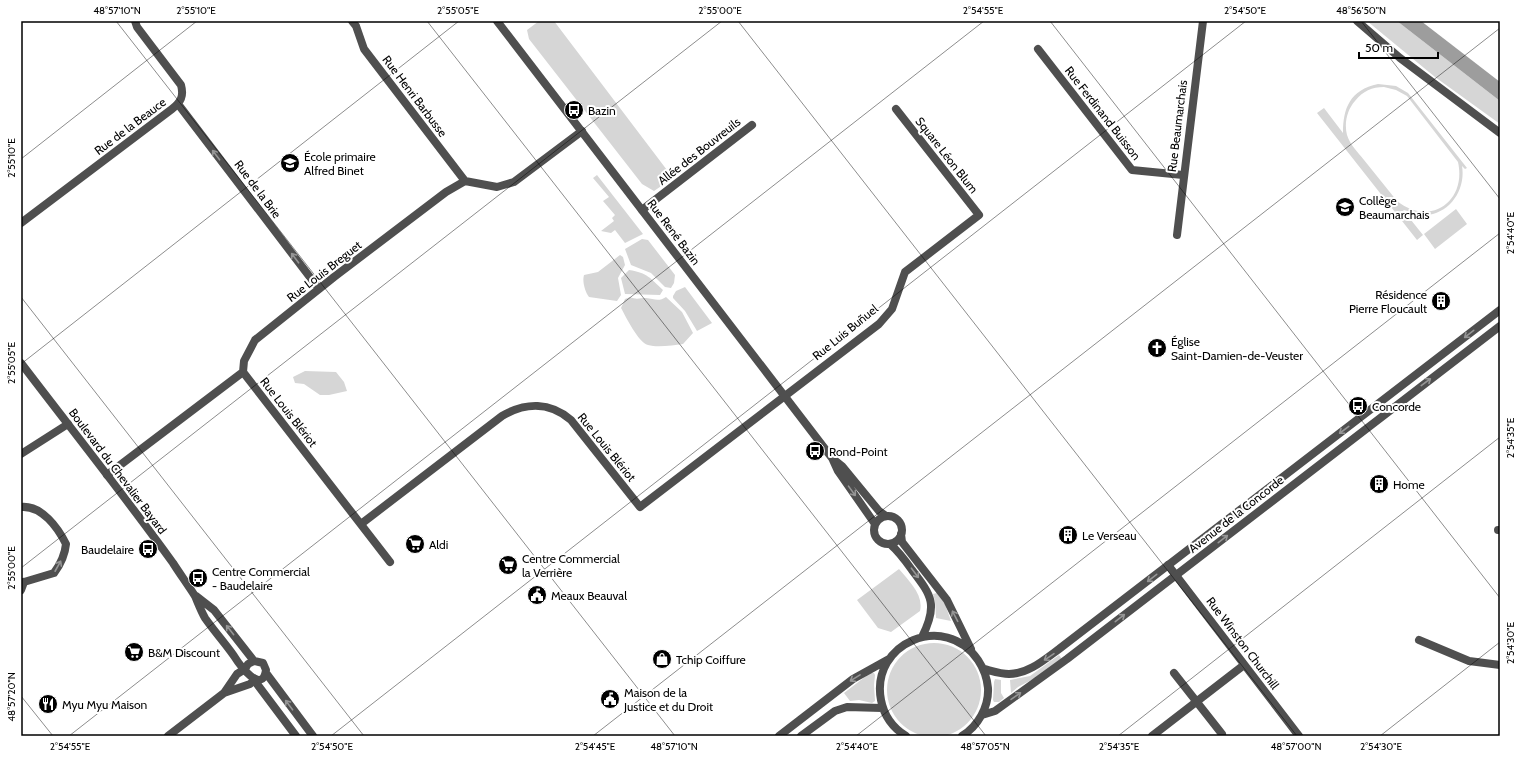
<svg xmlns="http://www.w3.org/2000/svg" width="1521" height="757" font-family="Cabin,sans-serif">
<rect width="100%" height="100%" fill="#fff"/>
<path fill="#d6d6d6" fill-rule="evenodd" d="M539,21h15l119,157 -19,13 -12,-7 -113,-145 -2,-9z
M1367,21h30l103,80v23l-65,-47z
M1378,84l18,2 12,7 59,75 -2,1 -3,-3c4,23 -12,48 -37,49 -8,0 -15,-4 -22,-5l20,25 -6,5 -100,-127 7,-5 19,25c0,-25 7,-43 35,-49zM1384,87l12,3 11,6 51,66c9,40 -29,65 -61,39 -11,-14 -22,-27 -33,-41 -6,-8 -14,-15 -17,-25 -3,-12 0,-25 8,-34 8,-10 17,-14 29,-14z
M597,175l46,59 -18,9 -10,-13 -4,3 -10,-2 13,-10 -2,-3 3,-3 -12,-14 6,-4 -16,-19z
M1456,209l11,15 -32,25 -11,-15z
M642,239l6,1 27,35 -1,8 -3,5 -6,-1 -14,-14 -20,-8 -6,-16z
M620,255l3,2 2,8 -7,13 3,17 -4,6 -28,-4c-4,-5 -7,-16 -5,-22l14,-3z
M629,270c19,3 21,8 34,20l-3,5 -35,-1 -4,-16z
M685,287l27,36 -15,8 -12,-20 -12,-13v-2l3,-5z
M630,297c6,3 10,1 16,1 8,1 13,4 20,-1l16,15 11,21 -10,11c-10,1 -25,4 -35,1 -10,-3 -22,-28 -27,-37l4,-9z
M305,371l31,1 8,10 3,9 -18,4h-9l-16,-11 -9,-1 -2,-6z
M899,569c10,12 25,26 21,42l-29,21 -13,-4 -21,-28z
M937,593l8,11 6,17 -15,-3 -1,-17 -2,-7z
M887 690a47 47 0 1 1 94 0a47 47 0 1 1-94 0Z
M1059,655l3,4 -25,18 -19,10 -7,6 -1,-13 20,-4z
M870,673h4l1,2 -1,10 1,16 -3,2 -13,-3 -9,1 -6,-8z
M995,679l6,1v13l3,5 -5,4h-5l-1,-2 1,-18z"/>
<path fill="#9d9d9d" d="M1397,21h24l79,61v19z"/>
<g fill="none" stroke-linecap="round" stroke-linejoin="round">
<path stroke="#4f4f4f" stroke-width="8" d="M352,21l4,5 8,23 101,132
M1038,49l94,121 51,5
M178,104l141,185
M642,210l110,-85
M21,223l151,-114c9,-7 12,-13 9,-24l-44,-58 -2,-6
M1177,235l26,-214
M243,372l147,190
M21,454l47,-30
M107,475l136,-103 1,-11 11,-21 79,-63 112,-85 19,-11 32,6 17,-5 68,-51
M21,507c21,-2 37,21 45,37 -1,10 -6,21 -12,29l-30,9h-3
M361,524l141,-108c24,-14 48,-14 69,4l69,87 239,-183 13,-15 13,-37 74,-57 -83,-106
M1498,530h2
M1168,565l131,171
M21,590l3,-8
M1419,640l50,21 31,4
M1174,673l48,61
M224,693l13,-19 8,-5
M168,736l56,-43 26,-9 5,-5
M1152,736l92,-71"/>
<path stroke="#4f4f4f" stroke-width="8" d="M497,21l335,437 10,8 37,45 7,5
M1357,21l43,37 100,75
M21,363c51,67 103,132 152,200 7,11 15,22 22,33 3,7 6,15 10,22 9,13 20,25 29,38 5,8 28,40 32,14l-3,-7 -9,-2 -6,3 -3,5
M833,460l5,11 37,53
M874 530a14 14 0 1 1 28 0a14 14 0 1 1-28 0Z
M901,534l1,8 45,58 24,49
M890,544c8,7 15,16 22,26 20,26 26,35 10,67
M196,596l18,14 40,51
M984,669c8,2 17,5 25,5 19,0 35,-14 50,-25l441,-339
M266,673l47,63
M258,680l-1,4 39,52
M982,715l13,-4 72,-52 433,-333
M779,736l74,-57 36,-20
M801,736l34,-25 12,-4 35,1
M906,736c-13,-8 -22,-20 -25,-36 -11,-57 64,-89 97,-40 6,9 9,17 10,28 1,19 -10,38 -26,48"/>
</g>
<defs><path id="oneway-shaft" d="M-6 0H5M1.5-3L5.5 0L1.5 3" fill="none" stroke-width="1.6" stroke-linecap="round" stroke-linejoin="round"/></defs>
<g stroke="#959595">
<use href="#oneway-shaft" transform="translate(216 155) rotate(-127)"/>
<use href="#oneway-shaft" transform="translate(295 258) rotate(-127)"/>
<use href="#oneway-shaft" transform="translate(1469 334) rotate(142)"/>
<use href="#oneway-shaft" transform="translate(1426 382) rotate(-37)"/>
<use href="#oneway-shaft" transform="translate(1344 430) rotate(143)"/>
<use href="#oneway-shaft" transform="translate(852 491) rotate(54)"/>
<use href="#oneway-shaft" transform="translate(1223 539) rotate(-38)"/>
<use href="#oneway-shaft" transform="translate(58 566) rotate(-61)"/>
<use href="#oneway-shaft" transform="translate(915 573) rotate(53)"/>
<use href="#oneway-shaft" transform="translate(1152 578) rotate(142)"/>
<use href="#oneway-shaft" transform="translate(955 616) rotate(-117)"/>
<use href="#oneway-shaft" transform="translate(1120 618) rotate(-38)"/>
<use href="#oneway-shaft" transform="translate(230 630) rotate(-128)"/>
<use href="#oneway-shaft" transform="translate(1049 657) rotate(146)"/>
<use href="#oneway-shaft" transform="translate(855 678) rotate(148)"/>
<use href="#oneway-shaft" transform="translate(1016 696) rotate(-35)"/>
<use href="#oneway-shaft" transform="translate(289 705) rotate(-127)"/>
</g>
<path fill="none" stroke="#000" stroke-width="1" stroke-opacity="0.45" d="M116,21l559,715M427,21l559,715M738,21l559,715M1050,21l450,577M1361,21l139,178M21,159l176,-138M21,297l343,439M21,364l438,-343M21,568l701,-547M21,696l32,40M69,736l915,-715M331,736l915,-715M593,736l907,-708M856,736l644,-503M1118,736l382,-299M1380,736l120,-94"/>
<defs>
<symbol id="bus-disc" viewBox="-11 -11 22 22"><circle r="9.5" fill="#000" stroke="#fff"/><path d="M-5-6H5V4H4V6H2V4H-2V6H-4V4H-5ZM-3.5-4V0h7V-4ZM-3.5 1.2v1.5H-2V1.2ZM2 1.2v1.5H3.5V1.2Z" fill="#fff"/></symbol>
<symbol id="school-disc" viewBox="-11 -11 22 22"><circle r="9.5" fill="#000" stroke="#fff"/><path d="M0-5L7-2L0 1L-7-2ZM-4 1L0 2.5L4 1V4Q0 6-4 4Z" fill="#fff"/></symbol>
<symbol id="building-disc" viewBox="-11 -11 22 22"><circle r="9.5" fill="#000" stroke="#fff"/><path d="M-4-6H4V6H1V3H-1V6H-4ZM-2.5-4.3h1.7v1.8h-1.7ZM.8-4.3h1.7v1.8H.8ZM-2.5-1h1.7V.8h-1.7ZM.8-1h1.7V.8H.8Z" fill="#fff"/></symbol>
<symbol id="church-disc" viewBox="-11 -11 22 22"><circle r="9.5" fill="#000" stroke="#fff"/><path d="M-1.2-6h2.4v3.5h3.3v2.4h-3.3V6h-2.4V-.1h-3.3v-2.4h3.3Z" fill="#fff"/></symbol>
<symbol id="supermarket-disc" viewBox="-11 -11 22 22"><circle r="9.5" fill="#000" stroke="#fff"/><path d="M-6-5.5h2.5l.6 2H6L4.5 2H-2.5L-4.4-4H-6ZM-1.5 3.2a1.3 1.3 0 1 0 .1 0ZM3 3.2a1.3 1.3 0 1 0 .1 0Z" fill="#fff"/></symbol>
<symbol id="civic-disc" viewBox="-11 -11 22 22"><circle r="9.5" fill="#000" stroke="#fff"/><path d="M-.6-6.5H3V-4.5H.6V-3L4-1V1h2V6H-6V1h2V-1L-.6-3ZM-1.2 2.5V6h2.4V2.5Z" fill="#fff"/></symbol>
<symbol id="shop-disc" viewBox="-11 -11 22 22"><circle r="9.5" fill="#000" stroke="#fff"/><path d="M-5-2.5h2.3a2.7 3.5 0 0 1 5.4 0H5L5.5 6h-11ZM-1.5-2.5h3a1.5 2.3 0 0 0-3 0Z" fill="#fff"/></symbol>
<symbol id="restaurant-disc" viewBox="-11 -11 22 22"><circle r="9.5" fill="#000" stroke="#fff"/><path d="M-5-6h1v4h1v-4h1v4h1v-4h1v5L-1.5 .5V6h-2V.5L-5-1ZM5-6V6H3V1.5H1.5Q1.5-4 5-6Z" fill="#fff"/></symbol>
</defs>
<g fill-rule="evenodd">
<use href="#bus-disc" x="563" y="99" width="22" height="22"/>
<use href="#school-disc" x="279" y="152" width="22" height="22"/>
<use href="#school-disc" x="1334" y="196" width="22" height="22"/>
<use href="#building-disc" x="1430" y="290" width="22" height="22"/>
<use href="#church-disc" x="1146" y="337" width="22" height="22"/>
<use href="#bus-disc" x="1347" y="395" width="22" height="22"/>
<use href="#bus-disc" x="804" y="440" width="22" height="22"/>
<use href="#building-disc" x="1368" y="473" width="22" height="22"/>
<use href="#building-disc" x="1057" y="524" width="22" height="22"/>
<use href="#supermarket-disc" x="404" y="533" width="22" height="22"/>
<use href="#bus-disc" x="137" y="538" width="22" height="22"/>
<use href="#supermarket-disc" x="497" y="554" width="22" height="22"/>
<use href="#bus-disc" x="187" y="567" width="22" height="22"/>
<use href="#civic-disc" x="526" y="584" width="22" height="22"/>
<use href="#supermarket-disc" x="123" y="641" width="22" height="22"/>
<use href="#shop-disc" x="651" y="648" width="22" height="22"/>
<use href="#civic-disc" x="599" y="688" width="22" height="22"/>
<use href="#restaurant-disc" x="37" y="693" width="22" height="22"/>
</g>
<g text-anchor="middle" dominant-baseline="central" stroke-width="4" stroke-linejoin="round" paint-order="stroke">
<g font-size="12" fill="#000" stroke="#fff">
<text transform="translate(415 96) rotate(53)">Rue Henri Barbusse</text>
<text transform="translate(1103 113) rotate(52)">Rue Ferdinand Buisson</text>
<text transform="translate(130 126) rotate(-37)">Rue de la Beauce</text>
<text transform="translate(1177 126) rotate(-83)">Rue Beaumarchais</text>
<text transform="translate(699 151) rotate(-38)">Allée des Bouvreuils</text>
<text transform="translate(947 155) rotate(52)">Square Léon Blum</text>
<text transform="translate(258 189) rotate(53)">Rue de la Brie</text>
<text transform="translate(674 232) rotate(53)">Rue René Bazin</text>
<text transform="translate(324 271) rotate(-38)">Rue Louis Breguet</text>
<text transform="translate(845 332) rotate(-39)">Rue Luis Buñuel</text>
<text transform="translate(289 412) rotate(52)">Rue Louis Blériot</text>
<text transform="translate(607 447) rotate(51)">Rue Louis Blériot</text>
<text transform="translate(118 471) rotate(53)">Boulevard du Chevalier Bayard</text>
<text transform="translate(1236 514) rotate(-38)">Avenue de la Concorde</text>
<text transform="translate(1243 643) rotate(53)">Rue Winston Churchill</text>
</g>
<g font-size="12" fill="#000" stroke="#fff" text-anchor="start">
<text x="588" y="110">Bazin</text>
<text x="304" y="156">École primaire<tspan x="304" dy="14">Alfred Binet</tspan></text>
<text x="1359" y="200">Collège<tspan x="1359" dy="14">Beaumarchais</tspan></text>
<text x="1427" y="294" text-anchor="end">Résidence<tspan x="1427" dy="14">Pierre Floucault</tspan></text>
<text x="1171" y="341">Église<tspan x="1171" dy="14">Saint-Damien-de-Veuster</tspan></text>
<text x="1372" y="406">Concorde</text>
<text x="829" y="451">Rond-Point</text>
<text x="1393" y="484">Home</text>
<text x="1082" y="535">Le Verseau</text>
<text x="429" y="544">Aldi</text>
<text x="134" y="549" text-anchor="end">Baudelaire</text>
<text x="522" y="558">Centre Commercial<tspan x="522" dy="14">la Verrière</tspan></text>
<text x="212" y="571">Centre Commercial<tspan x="212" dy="14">- Baudelaire</tspan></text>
<text x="551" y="595">Meaux Beauval</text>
<text x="148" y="652">B&amp;M Discount</text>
<text x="676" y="659">Tchip Coiffure</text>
<text x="624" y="692">Maison de la<tspan x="624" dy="14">Justice et du Droit</tspan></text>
<text x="62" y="704">Myu Myu Maison</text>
</g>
</g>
<rect width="1521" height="757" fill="none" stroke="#ffffff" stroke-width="44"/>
<path d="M1359 52v6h79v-6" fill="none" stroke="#000000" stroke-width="2"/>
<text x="1365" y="52" font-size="12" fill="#000000" stroke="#ffffff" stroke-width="3" paint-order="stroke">50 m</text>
<rect x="22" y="22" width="1477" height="713" fill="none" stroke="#000" stroke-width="1.5"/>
<g font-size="10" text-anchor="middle" fill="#000">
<text x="117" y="14">48°57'10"N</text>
<text x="196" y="14">2°55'10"E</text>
<text x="458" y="14">2°55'05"E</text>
<text x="720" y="14">2°55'00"E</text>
<text x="983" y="14">2°54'55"E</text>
<text x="1245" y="14">2°54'50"E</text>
<text x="1361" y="14">48°56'50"N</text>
<text transform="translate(11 158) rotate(-90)" y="4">2°55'10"E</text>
<text transform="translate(1510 233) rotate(-90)" y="4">2°54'40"E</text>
<text transform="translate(11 363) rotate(-90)" y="4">2°55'05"E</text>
<text transform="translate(1510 438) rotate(-90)" y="4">2°54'35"E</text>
<text transform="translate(11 568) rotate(-90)" y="4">2°55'00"E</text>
<text transform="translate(1510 643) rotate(-90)" y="4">2°54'30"E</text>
<text transform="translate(11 697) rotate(-90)" y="4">48°57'20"N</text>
<text x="70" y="750">2°54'55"E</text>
<text x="332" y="750">2°54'50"E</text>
<text x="595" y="750">2°54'45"E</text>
<text x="674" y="750">48°57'10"N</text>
<text x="857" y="750">2°54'40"E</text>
<text x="985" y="750">48°57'05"N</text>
<text x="1119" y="750">2°54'35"E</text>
<text x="1296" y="750">48°57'00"N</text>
<text x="1381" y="750">2°54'30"E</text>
</g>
</svg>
